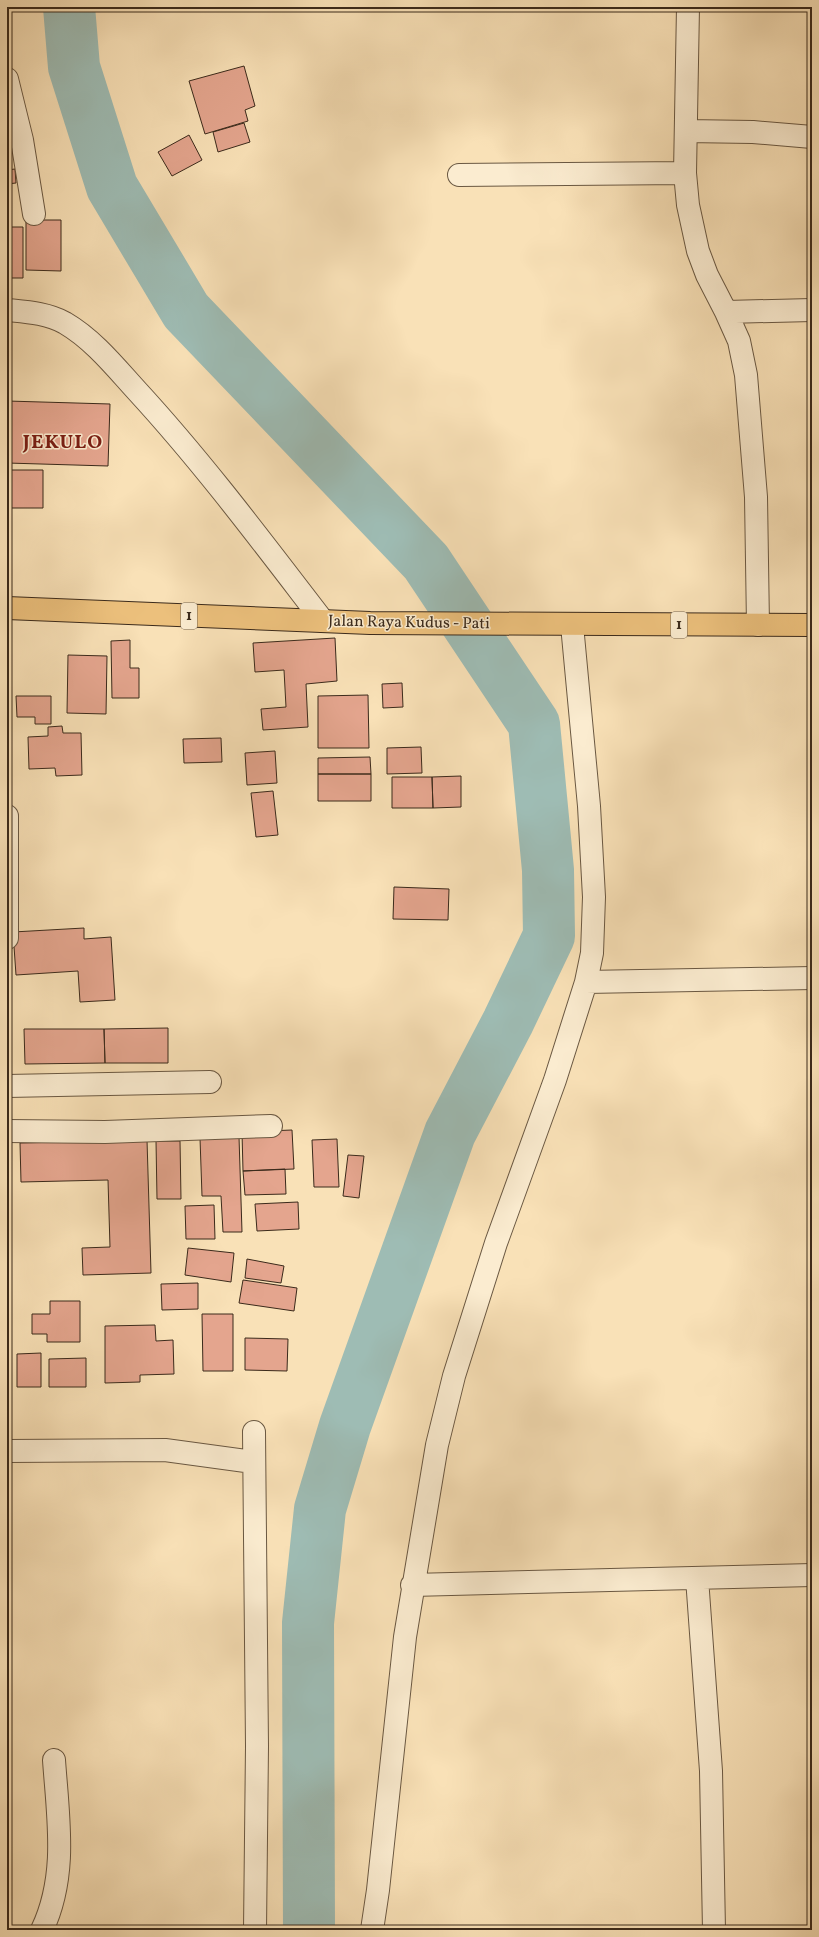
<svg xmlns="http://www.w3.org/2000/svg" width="819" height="1937" font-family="Vollkorn,serif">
<rect width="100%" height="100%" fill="#f9e1b7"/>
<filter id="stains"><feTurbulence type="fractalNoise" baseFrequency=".005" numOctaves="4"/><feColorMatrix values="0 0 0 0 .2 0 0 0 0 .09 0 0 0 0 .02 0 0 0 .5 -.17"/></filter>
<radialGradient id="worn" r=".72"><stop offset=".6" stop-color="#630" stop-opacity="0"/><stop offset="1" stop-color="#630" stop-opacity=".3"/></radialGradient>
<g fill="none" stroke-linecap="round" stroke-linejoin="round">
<path stroke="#9ebcb4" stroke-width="52" d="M69,7l5,60 38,120 74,124 240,251 108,162 14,146 1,66 -41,86 -58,111 -105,293 -25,83 -12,114 1,307"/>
</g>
<path fill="#e4a58e" stroke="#3b2a1b" d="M244,66l11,40 -10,4 3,11 -43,13 -16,-53z
M244,123l6,19 -32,10 -5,-20z
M189,135l13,25 -30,16 -14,-24z
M15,169l1,14 -9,1v-14z
M26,220h35v51l-35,-1z
M7,227h16v51h-16z
M7,401l103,3 -2,62 -101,-3z
M7,470h36v38h-36z
M335,638l2,43 -31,3 2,43 -45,3 -2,-21 25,-2 -2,-37 -29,2 -2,-29z
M130,640v28h9v30h-27l-1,-57z
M68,655l39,1 -1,58 -39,-1z
M402,683l1,24 -20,1 -1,-24z
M368,695l1,53h-51v-52z
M16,696h35v28h-16v-7h-18z
M62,726l1,7h18l1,42 -26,1 -1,-8 -26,1 -1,-32 20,-1v-9z
M221,738l1,24 -38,1 -1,-24z
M421,747l1,26 -35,1v-26z
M275,751l2,32 -30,2 -2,-32z
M370,757l1,17h-53v-16z
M318,774h53v27h-53z
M461,776v31l-28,1 -1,-31z
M392,777h40l1,31h-41z
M273,791l5,44 -22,2 -5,-44z
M394,887l55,2 -1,31 -55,-1z
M84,928v11l27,-2 4,63 -35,2 -2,-31 -62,4 -3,-43z
M168,1028v35h-63l-1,-34z
M24,1029h80l1,34 -80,1z
M292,1130l2,39 -51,2 -1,-39z
M239,1137l3,95h-19l-2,-36h-19l-2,-58z
M337,1139l2,48h-25l-2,-47z
M147,1140l4,133 -68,2 -1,-27 28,-1 -2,-67 -87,2 -1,-39z
M156,1141h24l1,58h-24z
M348,1155l16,1 -5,42 -16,-2z
M285,1169l1,25 -41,1 -2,-24z
M298,1202l1,27 -42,2 -2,-27z
M214,1205l1,34h-29l-1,-33z
M188,1248l46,5 -3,29 -46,-7z
M247,1259l37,7 -3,17 -36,-5z
M243,1280l54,8 -3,23 -55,-8z
M198,1283v26l-36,1 -1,-26z
M50,1301h30v41h-33v-8h-15v-20h18z
M202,1314h31v57h-30z
M155,1325l1,16 17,-1 1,34 -34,1v7l-35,1v-57z
M245,1338l43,1 -1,32 -42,-1z
M41,1353v34h-24v-33z
M86,1358v29h-37v-28z"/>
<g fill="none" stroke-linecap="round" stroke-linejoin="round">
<defs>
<path id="minor" d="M688,7l-3,166 3,32 10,46 9,24 19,37 13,29 7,34 10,122 2,128
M7,79l15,61 12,74
M686,131l67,1 59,5
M459,175l226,-2
M7,310c20,2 40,3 58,13 29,17 51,45 73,69 66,72 125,151 185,229
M726,312l86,-2
M7,816v122
M586,982l226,-4
M7,1086l203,-4
M7,1131l98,1 166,-6
M254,1432l3,314 -2,184
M7,1451l158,-1 88,12
M697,1578l14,193 3,159
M412,1585l400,-10
M42,1930c26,-55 16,-112 12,-170
M372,1930l6,-40 27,-253 32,-192 17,-69 42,-133 59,-163 31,-98 6,-29 2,-56 -5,-91 -17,-181"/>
<path id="highway" d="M7,608l363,15 442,2"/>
</defs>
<use href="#minor" stroke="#6a5842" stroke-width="24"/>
<use href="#highway" stroke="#3b2a1b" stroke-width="24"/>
<use href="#minor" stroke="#fbecd0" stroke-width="22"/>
<use href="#highway" stroke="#ecc07c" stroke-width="22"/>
</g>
<g text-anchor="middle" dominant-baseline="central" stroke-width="3" stroke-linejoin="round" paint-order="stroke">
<g fill="#fbecd0" stroke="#756451" stroke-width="1">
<rect x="181" y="603" width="16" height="26" rx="3"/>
<rect x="671" y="612" width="16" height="26" rx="3"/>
</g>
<g font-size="15" font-weight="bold" fill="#3b2a1b">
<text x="189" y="616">1</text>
<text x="679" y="625">1</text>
</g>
<g font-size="16" fill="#3b2a1b" stroke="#fbecd0">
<text transform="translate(409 623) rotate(1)">Jalan Raya Kudus - Pati</text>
</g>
<g font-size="20" font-weight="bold" letter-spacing="1" fill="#7a1f14" stroke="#fbecd0">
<text x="63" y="443">JEKULO</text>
</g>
</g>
<rect width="819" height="1937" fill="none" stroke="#f9e1b7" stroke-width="24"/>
<rect x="8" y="8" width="803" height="1921" fill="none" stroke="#3b2a1b" stroke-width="2"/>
<rect x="12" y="12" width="795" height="1913" fill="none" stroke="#3b2a1b"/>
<rect width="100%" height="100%" filter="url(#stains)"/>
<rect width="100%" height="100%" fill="url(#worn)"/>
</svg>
